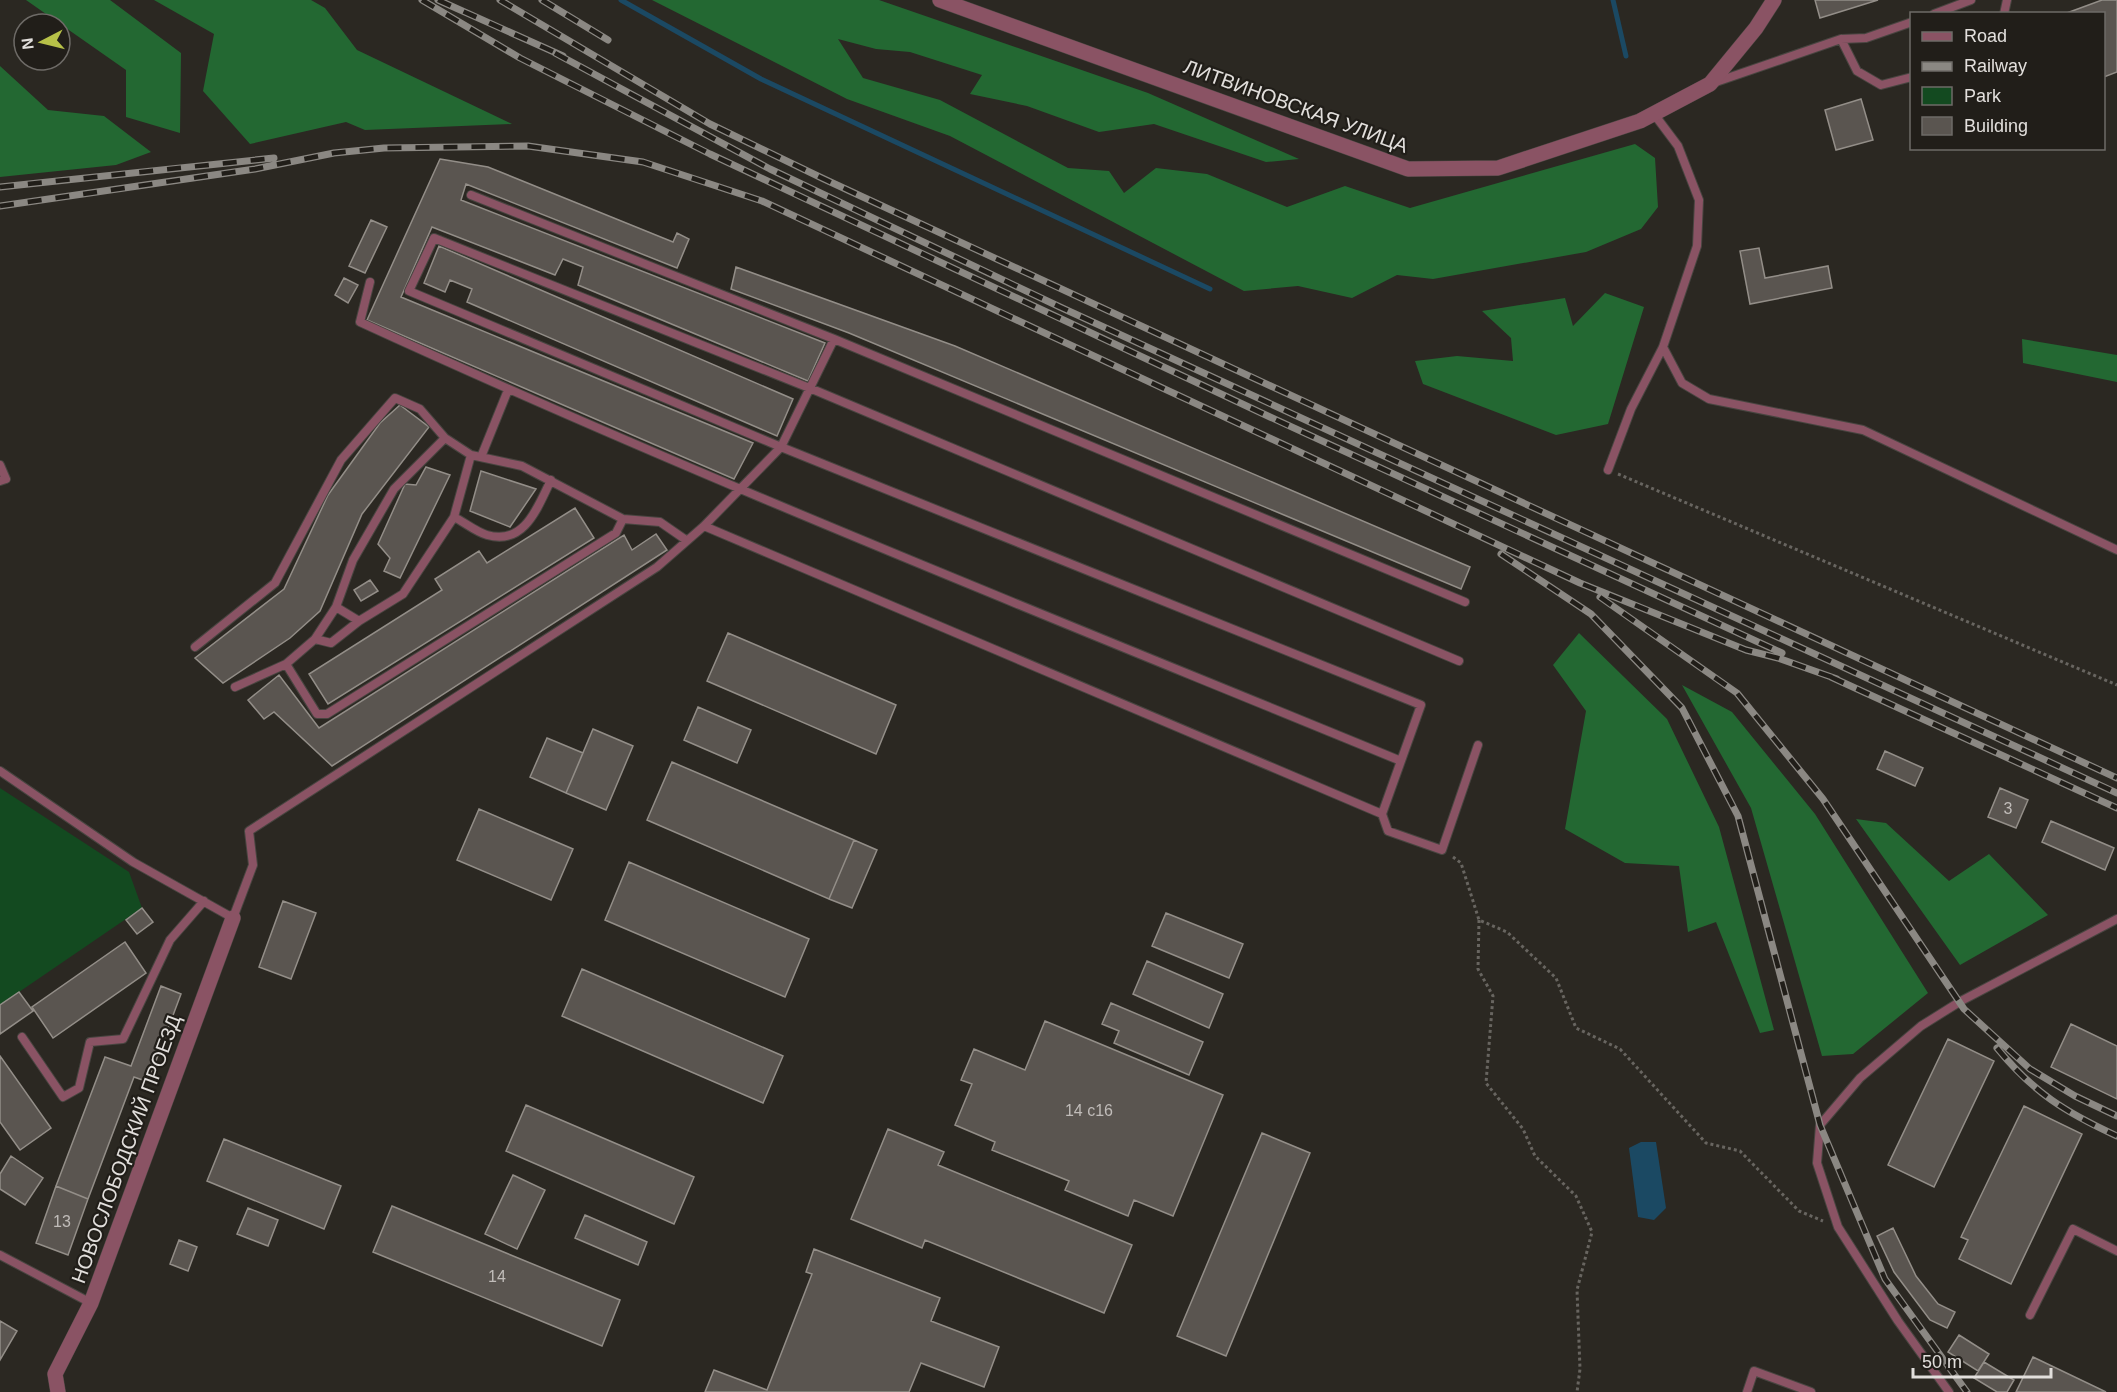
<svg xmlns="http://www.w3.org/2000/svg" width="2117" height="1392" font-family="Helvetica,sans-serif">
<rect width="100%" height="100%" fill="#2b2822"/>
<path fill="#134a20" d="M0,788l129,84 13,36 -142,97z"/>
<path fill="#236832" d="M26,0h84l71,53 -1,80 -54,-16v-47z
M154,0h157l14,8 32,42 155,74 -147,6 -19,-8 -96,22 -47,-53 11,-57z
M652,0h227l269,93 151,66 -33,3 -112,-38 -55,8 -72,-26 -57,-12 12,-19 -72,-23 -34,-3 -38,-10 25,39 77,22 128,68 41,3 15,22 32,-25 51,6 80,33 58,-21 65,22 225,-64 20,14 3,49 -17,22 -55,23 -153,27 -36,-4 -45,23 -54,-12 -54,5 -294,-155 -103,-37z
M0,66l48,44 56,6 47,36 -35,13 -116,12z
M1605,293l39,14 -36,117 -52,11 -133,-51 -8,-23 42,-5 56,5 -2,-23 -29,-27 83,-13 8,28z
M2022,339l95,16v27l-94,-19z
M1579,633l88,86 52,108 55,203 -14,3 -44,-111 -28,10 -9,-66 -54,-3 -60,-34 21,-118 -33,-46z
M1682,685l50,27 83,102 113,179 -75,61 -31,2 -71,-248z
M1856,819l30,4 63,58 40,-27 59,61 -88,50z"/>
<path fill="#1b4963" d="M1641,1142h15l10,66 -12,12 -16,-3 -9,-69z"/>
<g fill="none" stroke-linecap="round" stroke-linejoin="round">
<path stroke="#1b4963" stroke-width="5" d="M621,0l140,79 449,210
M1613,0l13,56"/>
</g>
<path fill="#5a5550" stroke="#938e88" stroke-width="1.5" d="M1815,0h63l-58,18z
M2102,0h15v72l-13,5v-63h-40z
M1861,99l12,41 -37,10 -11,-40z
M440,159l48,8 185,75 4,-9 12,6 -12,29 -211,-84 -5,16 364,143 -17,38 -230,-96 5,-18 -20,-8 -8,16 -123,-48 -31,70 352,146 -19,36 -367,-159z
M371,220l16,7 -22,46 -16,-7z
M439,246l354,153 -16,37 -310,-134 5,-13 -22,-9 -5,12 -21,-9z
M1759,248l6,30 63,-12 4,22 -82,16 -10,-53z
M736,267l219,79 515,221 -9,22 -612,-256 -118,-44z
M344,278l14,7 -10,18 -13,-8z
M400,405l29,22 -67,87 -42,97 -30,27 -67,45 -28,-25 89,-69 44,-94 52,-72z
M426,467l24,8 -50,103 -16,-7 6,-13 -12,-14 27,-60 11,1z
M481,471l55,18 -26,38 -40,-16z
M575,508l19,30 -266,166 -19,-30 133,-84 -7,-11 44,-28 8,12z
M656,534l11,16 -335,216 -58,-54 -10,7 -16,-19 31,-25 40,53 305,-193 8,15z
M370,580l8,11 -17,10 -7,-11z
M728,633l168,72 -20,49 -169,-73z
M698,707l53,23 -14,33 -53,-23z
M593,729l40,17 -27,64 -40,-17z
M547,738l36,15 -17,40 -36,-16z
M1885,751l38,17 -8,18 -38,-17z
M672,762l182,78 -25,59 -182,-79z
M2000,788l28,12 -12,28 -28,-11z
M479,809l94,40 -22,51 -94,-40z
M2051,821l63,27 -9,22 -63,-28z
M854,840l23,10 -25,58 -23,-9z
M629,862l180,77 -24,58 -180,-77z
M283,901l33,12 -25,66 -32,-12z
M142,908l11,14 -16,12 -11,-14z
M1166,913l77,31 -14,34 -77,-32z
M125,942l21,31 -93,65 -21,-31z
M1147,961l76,33 -14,34 -76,-34z
M582,969l201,87 -20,47 -201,-87z
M161,986l20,8 -33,88 -14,-5 -46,122 -32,-13 49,-129 26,9z
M19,992l14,19 -33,23v-29z
M1111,1003l92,39 -14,33 -75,-32 5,-12 -17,-7z
M1045,1021l178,74 -50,121 -39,-16 -6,16 -63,-26 4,-9 -77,-31 3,-8 -40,-17 17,-41 -11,-4 13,-31 51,21z
M2071,1024l46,22v53l-66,-32z
M1948,1039l46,22 -60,126 -46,-22z
M0,1056l51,72 -31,22 -20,-28z
M526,1105l168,72 -20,47 -168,-73z
M2024,1106l58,28 -71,150 -52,-25 9,-19 -7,-3z
M888,1129l56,23 -6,13 194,80 -28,68 -179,-73 -3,8 -71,-29z
M1262,1133l48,20 -84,203 -49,-20z
M224,1139l117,47 -17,43 -117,-48z
M11,1156l32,22 -18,27 -25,-16v-15z
M513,1175l32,15 -28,59 -32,-15z
M56,1186l32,13 -20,56 -32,-12z
M392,1206l228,94 -18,46 -229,-94z
M248,1208l30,12 -10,26 -31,-12z
M585,1215l62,27 -9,23 -63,-27z
M1893,1228l23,48 22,28 17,8 -8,16 -17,-8 -36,-48 -17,-36z
M179,1240l18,7 -9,24 -18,-7z
M814,1249l126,49 -9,23 68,26 -15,40 -63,-24 -12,29h-204l9,-22 53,20 45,-116 -6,-2z
M0,1321l17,10 -17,29z
M1959,1335l30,19 -11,17 -30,-19z
M2033,1357l73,35h-90z
M1984,1362l30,18 -7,12h-10l-23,-14z"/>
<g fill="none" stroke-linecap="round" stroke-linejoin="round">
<defs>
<path id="service" d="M1934,14l37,-14
M2004,14l3,-14
M1841,39l16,32 24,14 31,-8
M1713,83l128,-44 25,-1 46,-16
M471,195l363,144 631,263
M370,282l-10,40c342,157 693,296 1041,439
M1663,347l19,36 27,16 154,31 254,120
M481,457l27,-67
M0,465l6,14 -6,2
M1608,470l23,-61 32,-62 34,-101 2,-46 -21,-54 -24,-32
M454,517c10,5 22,15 33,18 38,11 51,-29 64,-55
M704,526l678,288 39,-109 -640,-258 -372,-156 25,-53 378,151 647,272
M336,607l23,14
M315,639l16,4 28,-22 44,-27 51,-77 17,-62
M195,647l80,-64 66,-123 54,-62 25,11 25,29 26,17 51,11 101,53 37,3 26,18
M286,664l31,50h10l289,-181 7,-14
M235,687l51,-23 29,-25 21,-32 17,-47 41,-71 51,-51
M0,771l133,91 100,56 20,-53 -4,-34 408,-264 47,-41 77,-79 53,-108
M1382,814l6,17 54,19 36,-105
M22,1037l41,60 16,-9 11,-46 33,-3 47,-99 34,-39
M0,1255l91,48
M2030,1315l43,-86 44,22
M1747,1392l7,-21 57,21
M1949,1392l-51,-71 -60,-94 -21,-64 3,-38 40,-47 61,-52 40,-25 156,-82"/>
<path id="minor" d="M940,0l468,169 90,-1 142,-47 70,-37 46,-56 18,-28
M58,1392l-3,-18 36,-71 142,-385"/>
</defs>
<use href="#service" stroke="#484540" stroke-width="10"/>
<use href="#minor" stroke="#484540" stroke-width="16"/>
<path stroke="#686560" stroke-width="3" stroke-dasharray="3 3" stroke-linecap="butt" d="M1618,474l499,211
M1453,857l8,6 18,57 28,12 49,46 20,50 44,21 86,94 34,8 59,60 24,10
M1479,920l-1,49 15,27 -7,87 37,46 12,27 41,40 16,36 -15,58 3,79 -3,23"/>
<use href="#service" stroke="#8a5364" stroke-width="8"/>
<use href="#minor" stroke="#8a5364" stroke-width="15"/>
<defs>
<path id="rail" d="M422,0l98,58 190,96 560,263 512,236
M438,0l125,56
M500,0l210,124 114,55 1293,599
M542,0l66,40
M555,53l215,116 290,138 1057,486
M0,187l274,-29
M0,206l255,-37 79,-16 50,-5 144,-2 115,16 119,39 818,382 166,67 32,8 59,21
M1501,554l90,60 91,94 56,108 82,309 65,154 82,113
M1600,597l137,96 86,106 141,210 66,60 45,27 42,20
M1831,677l286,131
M1997,1048c37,45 68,64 120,88"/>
</defs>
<use href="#rail" stroke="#8b8883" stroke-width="7"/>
<use href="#rail" stroke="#211e19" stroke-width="4.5" stroke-dasharray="14" stroke-linecap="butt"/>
</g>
<g text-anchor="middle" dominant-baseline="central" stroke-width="4.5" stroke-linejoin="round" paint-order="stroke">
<g font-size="16" fill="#c0bcb9">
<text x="2008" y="808">3</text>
<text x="1089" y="1110">14 с16</text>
<text x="62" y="1221">13</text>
<text x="497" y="1276">14</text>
</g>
<g font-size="20" fill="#e2dfdc" stroke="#211e19">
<text transform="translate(1296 106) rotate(20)">ЛИТВИНОВСКАЯ УЛИЦА</text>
<text transform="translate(126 1149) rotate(-70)">НОВОСЛОБОДСКИЙ ПРОЕЗД</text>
</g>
</g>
<rect x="1910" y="12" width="195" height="138" fill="#211e19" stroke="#6e6b67" stroke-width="1.5"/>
<rect x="1922" y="32" width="30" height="9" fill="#8a5364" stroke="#6e6b67" stroke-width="1.5"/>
<text x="1964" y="42" font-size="18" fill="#e2dfdc">Road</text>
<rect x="1922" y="62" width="30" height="9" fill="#8b8883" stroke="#6e6b67" stroke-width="1.5"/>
<text x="1964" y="72" font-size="18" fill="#e2dfdc">Railway</text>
<rect x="1922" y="87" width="30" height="18" fill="#134a20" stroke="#6e6b67" stroke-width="1.5"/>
<text x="1964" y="102" font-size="18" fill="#e2dfdc">Park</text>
<rect x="1922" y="117" width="30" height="18" fill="#5a5550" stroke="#6e6b67" stroke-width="1.5"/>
<text x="1964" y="132" font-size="18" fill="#e2dfdc">Building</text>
<g transform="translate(42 42) rotate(263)"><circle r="28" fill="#211e19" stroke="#6e6b67" stroke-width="1.5"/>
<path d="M0-4.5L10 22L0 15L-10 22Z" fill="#b7c148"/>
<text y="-9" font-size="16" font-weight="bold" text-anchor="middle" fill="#e2dfdc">N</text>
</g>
<path d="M1913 1368v9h138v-9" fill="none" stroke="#e2dfdc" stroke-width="3"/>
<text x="1922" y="1368" font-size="18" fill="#e2dfdc" stroke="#211e19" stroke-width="4.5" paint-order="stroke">50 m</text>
</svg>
